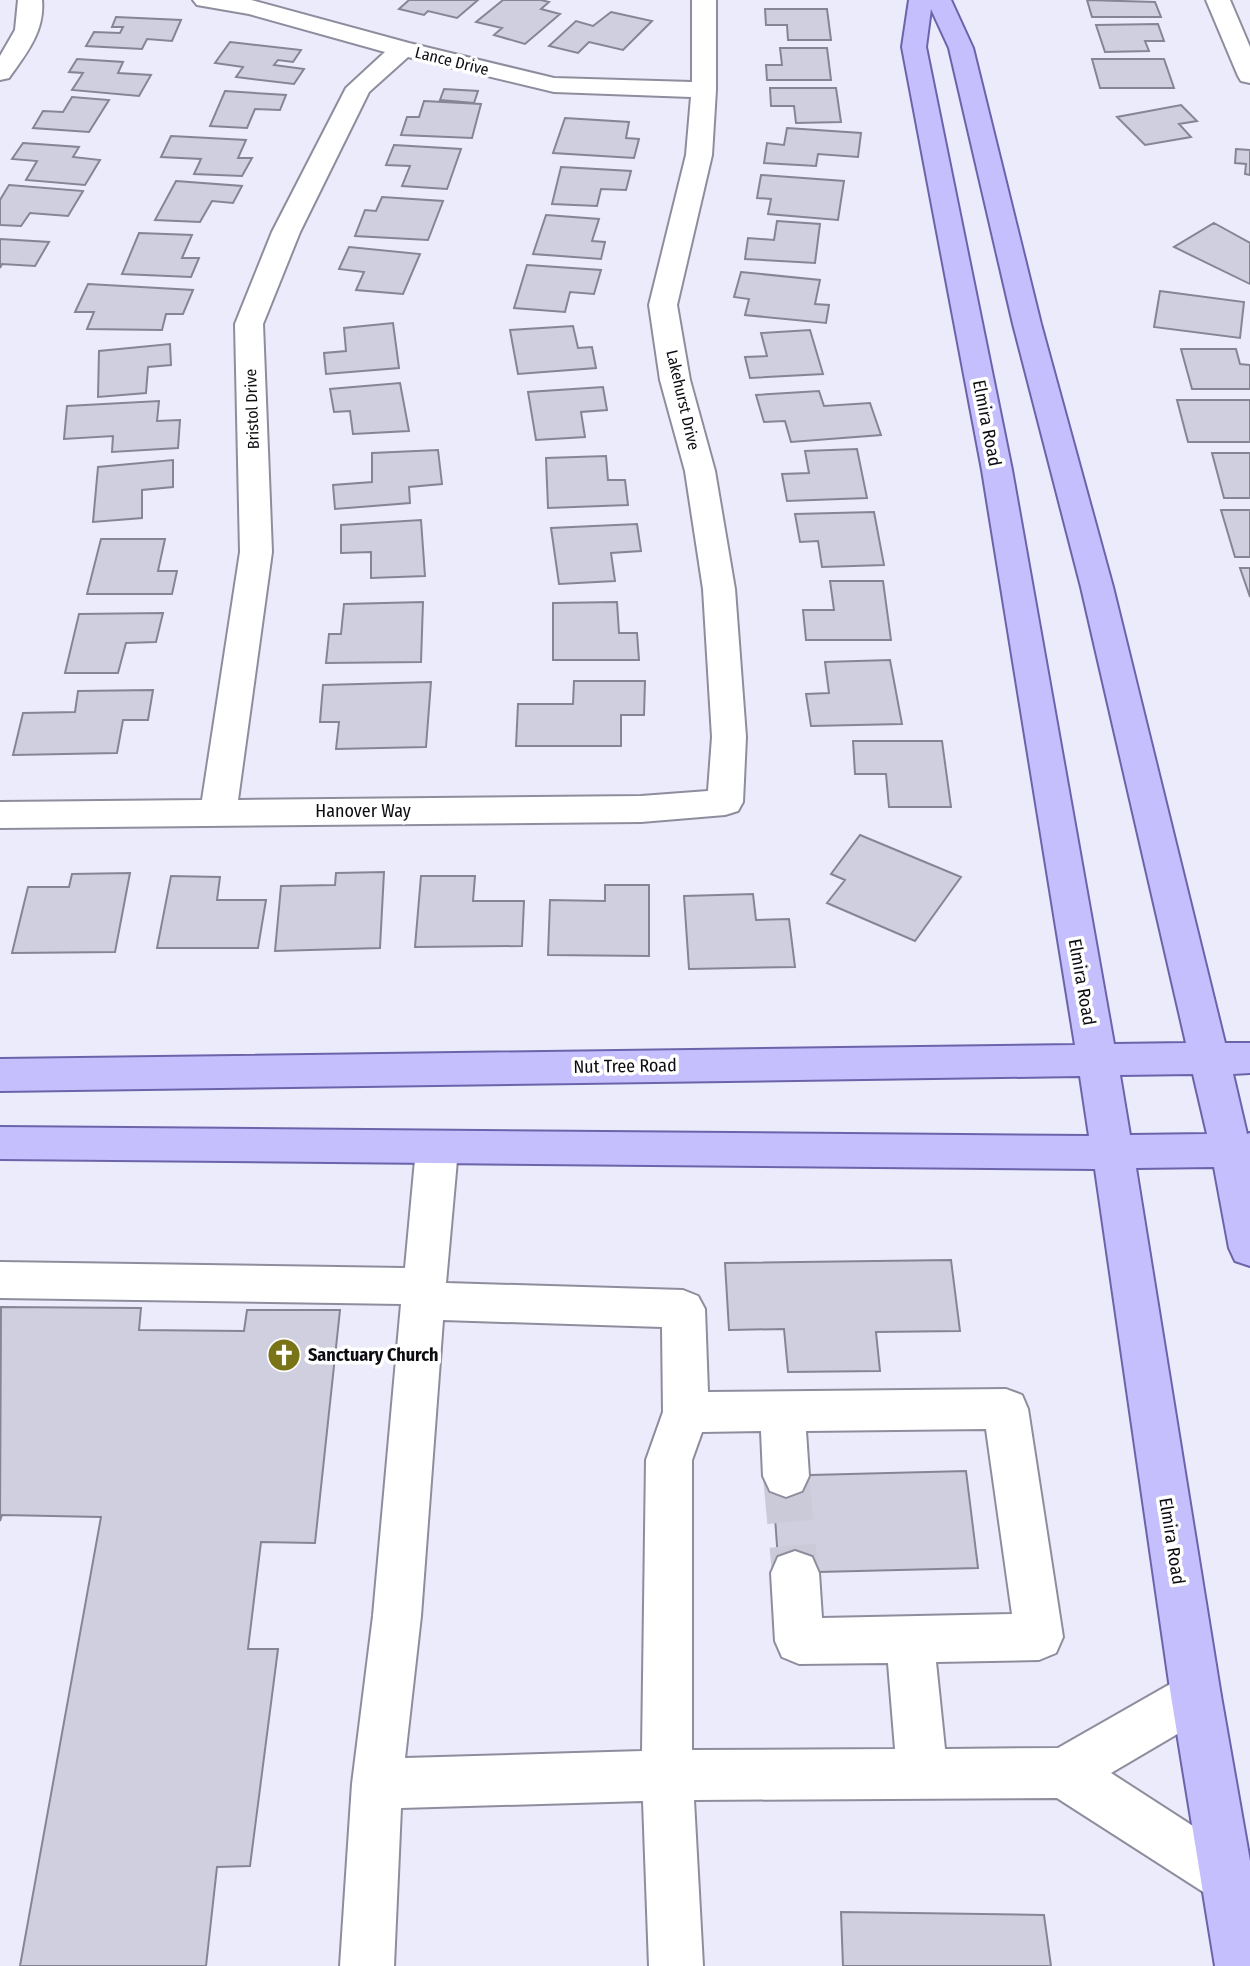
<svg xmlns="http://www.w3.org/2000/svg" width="1250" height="1966" font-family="'Fira Sans Condensed',sans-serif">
<rect width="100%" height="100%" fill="#ebebfc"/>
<path fill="#cfcfdf" stroke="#868594" stroke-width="2" d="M409,0h69l-21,18 -29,-7 -4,4 -25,-6z
M503,0h38l8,2 -8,7 19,5 -35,30 -31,-9 8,-7 -26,-6z
M1087,0l68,2 6,15h-69z
M765,9h62l4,31h-43l-1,-15h-21z
M611,12l41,9 -29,29 -34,-8 -11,11 -29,-7 27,-25 17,5z
M116,17l65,3 -9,21 -25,-2 -5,10 -56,-3 8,-14 26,1 3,-6h-11z
M1158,24l6,17h-19l4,10 -44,1 -9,-27z
M230,42l71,8 -8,12 -15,-2 -4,5 30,4 -10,15 -58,-7 7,-10 -28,-4z
M780,48h47l4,32h-64l-1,-15h16z
M77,59l46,3 -5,11 33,2 -12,21 -67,-6 11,-17 -14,-1z
M1092,59h72l10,29h-74z
M770,88h66l5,34 -45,1 -2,-17h-23z
M444,89l34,2 -4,12 -34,-3z
M225,91l61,4 -6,15 -25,-1 -8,19 -37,-2z
M72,97l37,3 -20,32 -56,-4 10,-17 20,1z
M424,101l57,3 -9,34 -71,-3 6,-18h12z
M1181,105l16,16 -18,3 12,13 -46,8 -28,-28z
M565,118l64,4 -3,16 13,1 -5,19 -81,-5z
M787,128l74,5 -3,24 -40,-3 -2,12 -52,-3 3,-20 17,2z
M171,136l75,4 -8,18h14l-10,18 -48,-2 7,-15 -40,-2z
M23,143l56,4 -6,10 27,3 -15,25 -59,-5 11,-19 -25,-2z
M394,145l67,4 -14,40 -45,-3 8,-20 -24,-1z
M1236,149l14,1v25l-5,-1 1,-10 -11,-1z
M561,167l70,4 -5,19 -25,-1 -4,17 -45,-2z
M761,175l83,6 -6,39 -70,-6 3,-15 -14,-1z
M176,181l66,5 -9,17 -21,-2 -12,21 -45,-2z
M9,185l74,6 -15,25 -38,-3 -9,13 -21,-1v-25z
M382,197l61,4 -15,39 -73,-4 10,-26 11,1z
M546,215l53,4 -7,22 13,1 -4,17 -68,-5z
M777,221l43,3 -5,39 -70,-4 3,-21 26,2z
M1214,223l36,20v41l-76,-37z
M139,233l53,2 -10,23h17l-8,19 -69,-3z
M0,239l49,3 -14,24 -33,-2 -2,4z
M349,247l71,7 -17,40 -47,-4 8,-18 -25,-3z
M527,265l74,5 -7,24 -24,-2 -5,20 -51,-4z
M741,272l79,8 -5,24 14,1 -3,18 -81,-8 4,-16 -15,-2z
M88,284l105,6 -10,24h-17l-4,16 -75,-1 7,-17h-19z
M1160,291l84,11 -4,36 -86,-11z
M393,323l6,45 -73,6 -2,-21 22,-2 -2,-23z
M573,326l5,22 14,-1 4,21 -78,6 -8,-44z
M810,330l13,44 -73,4 -5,-21 22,-1 -6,-23z
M170,344l1,21 -23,2 -2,26 -48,4 1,-46z
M1181,349h55l4,15 10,1v24h-58z
M400,383l9,48 -56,3 -3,-23 -16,1 -4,-23z
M603,387l4,23 -26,2 4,25 -49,3 -8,-48z
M819,391l5,15 46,-3 11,32 -90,7 -6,-21 -21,1 -8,-27z
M1177,400h73v42h-62z
M159,401l-2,20 23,-1 -2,28 -66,4 1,-16 -49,3 3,-33z
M857,449l10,49 -80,3 -5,-27 27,-1 -4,-22z
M438,450l4,34 -33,3 1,16 -75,6 -2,-24 39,-3v-29z
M1212,453h38v45h-26z
M606,456l2,24h17l3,25 -80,3 -2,-50z
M173,460v27l-31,3v28l-49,4 5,-55z
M1221,510h29v47h-15z
M874,512l10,53 -62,2 -4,-26 -18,1 -5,-28z
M421,520l4,56 -54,2v-26l-30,1v-28z
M637,524l4,27 -30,2 4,28 -56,3 -8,-56z
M101,539h64l-7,32h19l-5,23h-85z
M1240,568h10v29z
M830,581h53l8,59h-85l-3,-30h31z
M423,602l-2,60 -95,1 3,-29h12l3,-30z
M617,602l2,31h18l2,27h-86v-57z
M163,613l-7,29 -30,1 -8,30h-53l14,-59z
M890,660l12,64 -91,2 -5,-32 23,-1 -4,-31z
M574,681h71l-1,34h-23v31h-105l2,-42h55z
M431,682l-5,65 -90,2 3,-27h-19l3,-37z
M153,690l-5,30h-25l-6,33 -104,2 10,-42 52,-1 3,-21z
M853,741h89l9,66h-62l-3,-33h-31z
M860,835l101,42 -46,64 -88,-38 18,-23 -14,-6z
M384,872l-4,76 -105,3 6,-65 54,-1 1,-12z
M130,873l-15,79 -103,1 16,-66h41l3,-13z
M171,876l49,1 -3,23h49l-8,48h-101z
M421,876h54l-2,25h51l-2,45 -107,1z
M605,885h44v71l-101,-1 2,-55 55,1z
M753,894l3,26 33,-1 6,48 -106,2 -5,-73z
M951,1260l9,71 -84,1 4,39 -92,1 -4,-43 -55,1 -4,-67z
M1,1307l140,1 -2,22 105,1 3,-21h93l-25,233 -54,-1 -13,107h30l-28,217 -33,1 -11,99h-186l81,-449 -99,-2 -2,6z
M966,1471l12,97 -199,5 -7,-97z
M841,1912l203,3 7,51h-208z"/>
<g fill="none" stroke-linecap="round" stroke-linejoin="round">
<path stroke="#cacad9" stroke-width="46" stroke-dasharray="46 24" stroke-linecap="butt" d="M786,1476l9,97"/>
<defs>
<path id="minor" d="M18,0h24c3,31 -16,54 -33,78l-9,2v-24l15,-26z
M193,0h58l158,43 145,35 138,4v-82h24v90l-4,65 -35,150 13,75 25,91 20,118 11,148 -3,65 -5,9 -13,4 -84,7 -641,6v-26l202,-2 38,-248 -5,-228 37,-92 74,-144 39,-36 -136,-38 -52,-9zM408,57l146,35 137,5 -5,58 -37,150 11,75 25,91 18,118 9,148 -4,54 -67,5 -403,4 34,-248 -9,-228 37,-92 69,-140z
M1206,0h24l20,47v36l-9,-2 -3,-5z
M437,1133l15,4 6,12 -12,134 237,7 15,6 7,13 3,83 298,-3 16,6 6,14 35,228 -7,16 -17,7 -103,2 9,87 113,-1 121,-69 17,-7 17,7 8,17 -8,17 -102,60 133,86c6,14 6,22 0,36l-18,8 -18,-8 -151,-97 -363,2 9,166h-54l-6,-165 -242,7 -7,158h-54l12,-182 21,-168 28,-312 -401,-6v-36l405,6 11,-119 6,-12zM443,1320l219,7 1,85 -17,48 -4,291 -237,7 16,-142zM986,1429l26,185 -190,4 -3,-45 -7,-16 -17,-6 -17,6 -7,16 4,68 7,16 17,7 89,-1 7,86 -203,1v-290l10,-28 59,-1 2,45 7,15 16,6 16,-6 7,-15 -3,-45z"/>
<path id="major" d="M909,0h42l22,48 68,276 72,263 112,456h25v30l-17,1 14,60 3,-1v133l-15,-5 -6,-13 -15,-81 -78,1 85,528 29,165v105h-35l-44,-270 -76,-527 -1095,-10v-32l1089,9 -9,-60 -1080,15v-32l1075,-14 -93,-575 -80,-423zM931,9l18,39 64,276 68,263 105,456 -72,1 -102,-574 -86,-423zM1193,1074l14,60 -77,1 -10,-60z"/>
</defs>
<use href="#minor" stroke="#8e8d9d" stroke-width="4"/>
<use href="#major" stroke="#6b64aa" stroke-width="4"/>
<use href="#minor" fill="#fff" fill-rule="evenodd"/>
<use href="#major" fill="#c5bffd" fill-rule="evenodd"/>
</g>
<defs>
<symbol id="church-disc" viewBox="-11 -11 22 22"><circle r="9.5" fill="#797418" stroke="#fff"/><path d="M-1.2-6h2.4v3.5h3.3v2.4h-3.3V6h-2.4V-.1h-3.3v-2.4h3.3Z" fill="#fff"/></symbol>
</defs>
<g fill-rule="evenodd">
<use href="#church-disc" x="265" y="1336" width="38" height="38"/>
</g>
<g text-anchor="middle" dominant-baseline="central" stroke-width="7" stroke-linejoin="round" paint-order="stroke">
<g font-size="16" fill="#0c0c11" stroke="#fff">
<text transform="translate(452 61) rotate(14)">Lance Drive</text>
<text transform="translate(683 400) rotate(77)">Lakehurst Drive</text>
<text transform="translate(252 409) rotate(-92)">Bristol Drive</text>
</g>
<g font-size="18" fill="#0c0c11" stroke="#fff">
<text transform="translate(987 423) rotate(79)">Elmira Road</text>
<text x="363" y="811">Hanover Way</text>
<text transform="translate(1082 982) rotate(80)">Elmira Road</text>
<text transform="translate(625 1066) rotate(-1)">Nut Tree Road</text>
<text transform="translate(1172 1541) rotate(81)">Elmira Road</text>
</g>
<g font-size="18" font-weight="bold" fill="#0c0c11" stroke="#fff" text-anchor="start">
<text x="308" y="1355">Sanctuary Church</text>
</g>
</g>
</svg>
